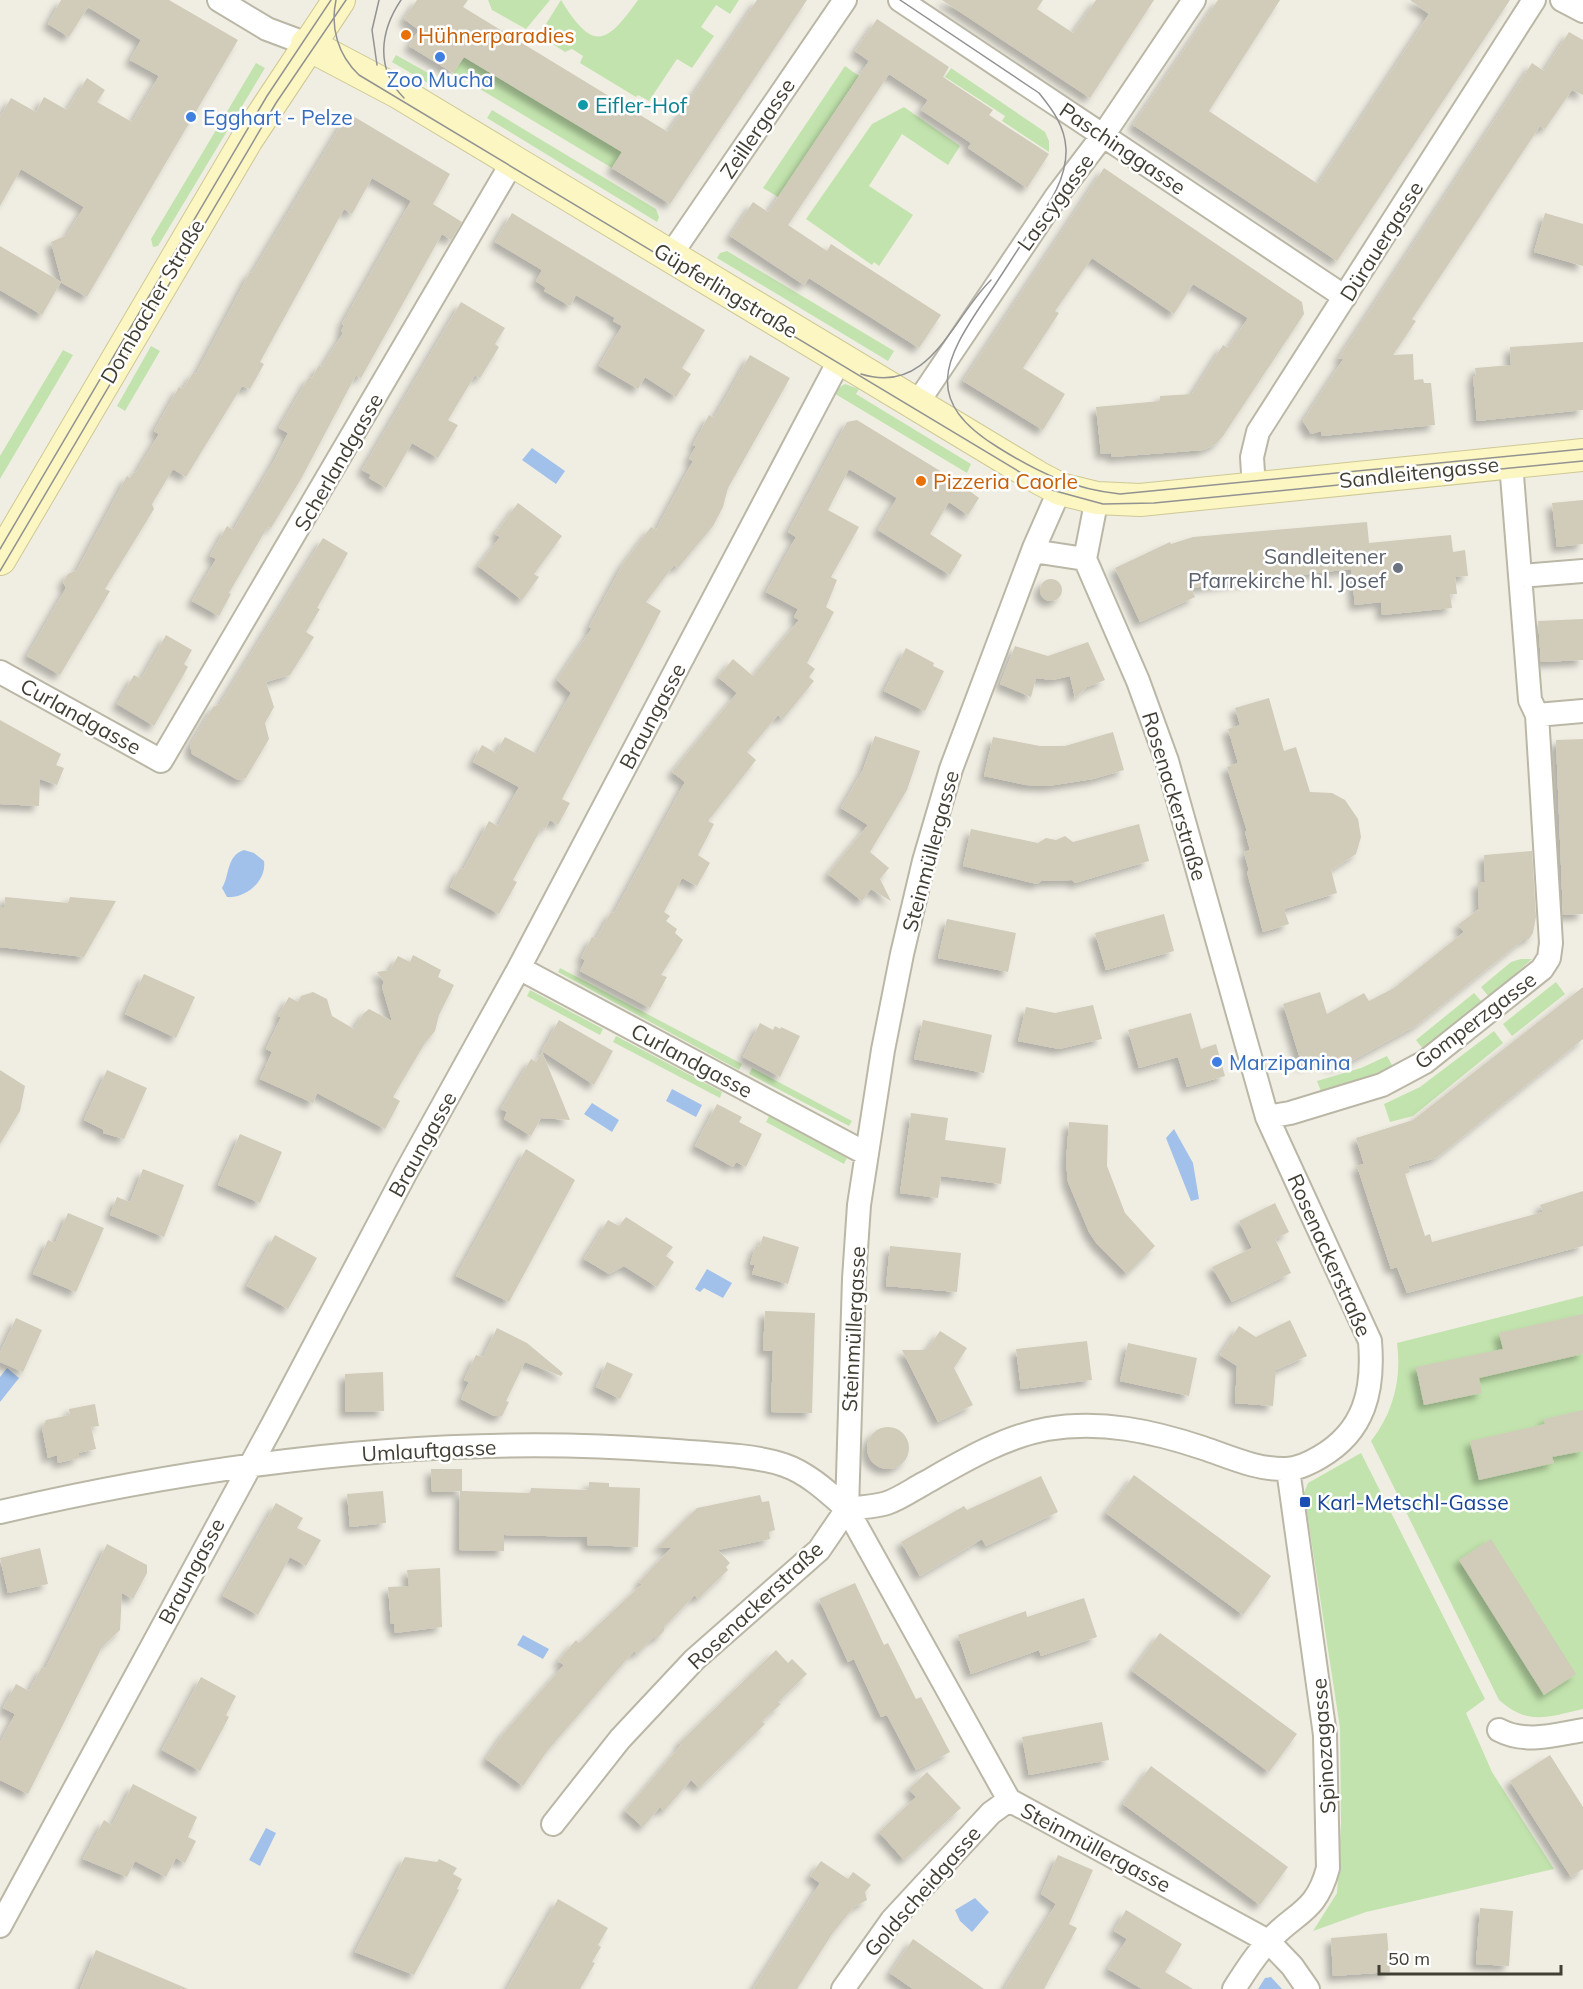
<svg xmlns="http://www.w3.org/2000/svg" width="1583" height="1989" font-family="Mulish,sans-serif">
<defs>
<filter id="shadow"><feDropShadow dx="-5.5" dy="5.5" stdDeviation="3" flood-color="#0004"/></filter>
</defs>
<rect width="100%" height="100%" fill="#f0eee3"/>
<path fill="#c2e3ad" d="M488,0h62l-24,29 -34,-19z
M561,0c32,52 45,45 77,0h101l-9,14 -14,-9 -15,22 13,9 -22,32 -15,-9 -28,42 -11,-6 -2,2 -56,-34 3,-7 -11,-7 -7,3 -26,-17z
M396,55l41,23 -4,8 -41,-24z
M464,57l158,95 -10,16 -159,-95z
M256,63l9,5 -107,178 -5,1 -2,-8z
M845,66l14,10 -81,121 -15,-9z
M951,68l94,64 4,9v11l-47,-31 3,-5 -60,-39z
M904,107l56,39 -12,19 -46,-31 -33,52 44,29 -34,51 -5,-4 -2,3 -66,-46 66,-95z
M492,110l164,99 3,8 -2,5 -170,-104z
M727,251l167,100 -6,10 -171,-103 3,-5z
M151,346l9,5 -35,60 -8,-5z
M63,350l10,5 -73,124v-23z
M845,384l14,5 -3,5 115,70 -4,9 -135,-81z
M1521,959h11l-43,38 -8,-10 30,-25z
M560,968l182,96 -3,6 -181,-98z
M1556,982l9,12 -53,42 -9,-12z
M530,990l73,39 -3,6 -73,-39z
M1474,993l8,9 -59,47 -7,-9z
M1494,1031l9,12 -90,73 -23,6 -6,-18 36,-17z
M616,1036l106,56 -2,6 -107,-56z
M1387,1056l6,11 -71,27 -5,-13 44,-13z
M752,1068l100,53 -3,5 -100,-52z
M769,1116l78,42 -3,6 -78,-42z
M1583,1296v413c-36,8 -54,17 -84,-9l-128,-259c22,-28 31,-62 26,-98z
M1361,1453l124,246 -19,14 26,59 62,97 -188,43 -53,19 24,-38 4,-70 -1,-95 -36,-235 4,-10z"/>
<path fill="#a1c1eb" d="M532,448l33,23 -9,13 -34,-24z
M244,850l10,3 10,8c3,19 -18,38 -37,36l-5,-9c8,-13 4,-32 22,-38z
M672,1089l30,16 -6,12 -30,-16z
M592,1103l27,17 -7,12 -28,-18z
M1174,1129l19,34 6,36 -8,2 -25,-63z
M707,1269l25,14 -9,15 -19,-10 -4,4 -5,-3z
M7,1368l12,10 -19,24v-25z
M523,1635l26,14 -6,10 -26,-14z
M266,1828l10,5 -16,33 -11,-6z
M975,1898l14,14 -17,20 -12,-11 -5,-11z
M1271,1977l11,12h-24l7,-11z"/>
<path fill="#d1cbb9" filter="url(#shadow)" d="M61,0h108l69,40 -151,257 -25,-14 -11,-41 16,-7 17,-28 -63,-38 -21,37v-89l11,-19 25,14 8,-15 23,13 20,-32 18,12 -8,12 35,20 27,-46 -29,-16 11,-20 -53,-33 -19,30 -21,-13z
M417,0h51l-5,7 205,125 89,-132h50l-137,204 -58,-36 10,-16 -158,-95 -11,16 -44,-27 10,-16 -15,-11z
M942,0h101l-6,9 36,24 23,-33h58l-64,98z
M1218,0h62l-71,111 109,73 111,-170 -19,-14h100l-173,261 -204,-136z
M877,19l72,48 -6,10 50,33 -4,5 60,39 -22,34 -59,-40 3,-5 -50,-33 7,-10 -39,-26 -101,151 39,26 4,-7 110,71 -22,33 -110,-70 -5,7 -74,-49 23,-34 15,10 101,-151 -14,-10z
M1569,32l14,8v55l-11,-5 -27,39 -5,-3 -128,193 4,2 -23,34 20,-1 1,26 9,-1 1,4h7l4,42 -113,11 -1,-5 -10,3 -8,-13 41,-63 -6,1 194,-296 12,8z
M348,113l102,61 -17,30 29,18 -11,18 -9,-6 -81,144 -5,-3 -55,104 -30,49 -3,-2 -39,67 2,1 -12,22 -27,-15 24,-42 -6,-3 17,-30 6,4 40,-67 15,-30 -9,-5 30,-51 3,1 7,-13 3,2 21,-34 -2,-2 3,-6 -2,-1 69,-123 -39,-23 -20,36 -8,-5 -84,153 4,2 -14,25 -8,-3 -56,91 -13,-8 -21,35 2,5 -49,80 5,2 -50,84 -33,-19 39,-68 -3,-6 5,-8 9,-4 50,-94 3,2 4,-6 2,1 23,-39 -5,-3 25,-44 4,2 10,-16 3,1 54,-102 2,1z
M1104,168l198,134 2,12 -81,122 -7,8 -13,6 -91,7 -1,-4 -10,1 -5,-47 64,-6v-5l32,-2 31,-49 5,3 20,-30 -55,-34 -19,30 -82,-56 -37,53 4,2 -36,55 42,26 -22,36 -80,-49z
M512,213l193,117 -23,38 9,6 -15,23 -31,-20 -7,12 -39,-23 23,-40 -9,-5 2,-3 -39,-23 -6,11 -26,-15 2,-3 -10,-7 6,-11 -47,-28z
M1545,213l38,11v42l-49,-14z
M0,246l61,36 -19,33 -42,-25z
M461,302l44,26 -10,16 4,3 -19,31 -5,-3 -27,45 10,5 -20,33 -26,-15 -26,45 -17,-10 2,-3 -9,-5z
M1583,342v68l-106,11 -4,-45h3l-1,-8 36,-3 -1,-18z
M750,355l40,23 -62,110 -5,19 -10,19 -35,42 -4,-3 -28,37 15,9 -99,188 8,4 -12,22 -8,-5 -5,9 -3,-2 -29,53 4,2 -18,32 -49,-27 10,-19 3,2 26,-49 9,5 21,-39 -46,-25 9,-17 14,8 9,-16 32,17 34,-61 -14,-13 35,-52 -3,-1 34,-63 28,-37 5,3 37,-69 -4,-2 7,-13 -3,-1 16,-30 5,3z
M857,420l98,60 24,18 -11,17 -19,-13 -19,32 32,21 -12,20 -72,-45 19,-32 -48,-29 -21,41 31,17 -28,50 6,3 -11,27 8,5 -27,51 8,6 -6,8 5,4 -31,38 -5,-4 -31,37 9,8 -48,61 6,3 -16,31 12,8 -13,23 -15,-8 -18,34 6,4 -4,5 11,8 -2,4 8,7 -22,35 6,2 -17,31 -70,-37 5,-11 -4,-2 11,-21 4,2 15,-27 3,1 71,-131 -13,-10 65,-79 -19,-16 15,-18 20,17 46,-56 -5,-3 4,-8 -32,-17 30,-55 -8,-5 59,-110z
M1583,500v44l-26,3 -5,-44z
M518,503l44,33 -28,38 5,3 -17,23 -44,-34 22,-29 -5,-3z
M1367,522l2,21 82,-8 2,17 12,-2 3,26 -13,1 2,17h-7l2,14 -70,7 -1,-13 -26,3 -4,-36 -160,19 4,9 -55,25 -25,-54 55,-26 1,2 22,-7z
M323,538l25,15 -31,55 3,1 -14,23 8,5 -24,38 -24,7 8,25 -9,16 4,16 -23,39 -8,2 -46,-26 -2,-9 23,-38 7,-3z
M1040 590a11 11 0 1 1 22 0a11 11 0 1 1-22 0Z
M1583,619v41l-42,2 -3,-41z
M166,635l26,15 -8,14 4,3 -34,59 -37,-22 17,-29 7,4z
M1088,642l17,38 -18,7 -12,11 -5,-22 -18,4 -16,-2 -5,19 -31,-13 15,-38 33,10z
M906,648l28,15 -1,3 11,5 -19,40 -41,-20z
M1269,698l15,53 12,-4 14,45 22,1 13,7 13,19 3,18 -5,17 -25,16 6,23 -53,16 5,15 -26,8 -16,-60 2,-1 -5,-19 6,-2 -5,-18 2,-1 -20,-64 11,-4 -10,-34 12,-4 -5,-17z
M0,720l61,34 -5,11 8,3 -7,17 -17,-6 -1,27 -39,-2z
M1113,732l11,38 -31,9 -45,7 -22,-1 -42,-9 9,-39 47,9h25z
M875,736l45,15 -13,39 -37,62 19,16 -9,11 11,22 -20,-12 -9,12 -34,-27 40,-49 -27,-17 22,-38z
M1583,739v175l-20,1 -7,-175z
M1139,824l10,37 -74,22 -3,-3 -31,1 -4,3 -74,-18 8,-37 67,14 8,-5 10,2 9,-4 8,6z
M1532,851l4,66 -3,16 -4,6h-5l-107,86 -64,35 -22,6 -3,-9 -26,8 -19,-61 37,-12 7,22 37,-21 5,8 25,-13 70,-56 -6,-7 21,-16 -1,-27h7l-1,-27z
M5,897l63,6 2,-6 46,4 -32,56 -84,-10v-40h4z
M1164,914l10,37 -68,19 -11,-37z
M947,919l69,14 -8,39 -70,-14z
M413,955l28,15 -3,7 16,8 -15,30 -4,16 -10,12 -32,54 7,4 -15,28 -68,-36 -4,10 -53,-24 12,-27 -6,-3 15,-32 -3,-1 11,-19 9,5 3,-6 12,-4 14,7 5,17 22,13 9,-15 6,-5 23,12 -10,-34 2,-5 -7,-10 13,-2 8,-14 12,6z
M144,974l51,23 -19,41 -51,-24z
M1583,987v52l-147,119 -28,8 2,6 -5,2 20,62 5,-2 2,8 111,-30 -3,-7 43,-14v55l-176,47 -10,-26 -6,2 -17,-51 -17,-52 7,-2 -8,-26 57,-18z
M1093,1005l9,34 -43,10 -41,-8 8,-34 29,6z
M1191,1013l10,36 15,-5 9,32 -38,11 -9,-30 -39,11 -11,-38z
M559,1020l54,31 -19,34 -52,-34z
M923,1020l69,15 -8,38 -70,-14z
M760,1023l13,7 2,-4 5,3 1,-2 19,9 -20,41 -37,-20z
M542,1052l28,68 -29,-2 -10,18 -27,-17 3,-7 -6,-3 30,-50 5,3z
M0,1070l25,16 -5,25 -20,33z
M107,1070l40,18 -23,51 -21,-6 1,-3 -20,-10z
M717,1104l25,13 -3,5 23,12 -16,33 -10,-5 -3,5 -38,-21z
M911,1113l37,5 -3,22 61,8 -5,36 -60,-8 -3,22 -38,-5z
M1069,1122l39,3 -1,41 18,47 30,33 -28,28 -30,-30 -8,-12 -21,-50 -2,-20z
M240,1134l42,18 -22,51 -42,-18z
M526,1149l49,31 -66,122 -53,-26z
M143,1169l41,16 -20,52 -54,-22 7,-18 13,5z
M1275,1203l14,29 -14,7 16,34 -59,29 -20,-35 40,-19 -13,-27z
M68,1213l36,15 -28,64 -43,-18 15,-34 7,3z
M626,1217l47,30 -7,9 8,6 -17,25 -33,-21 -15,8 -25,-15 24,-39 11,6z
M275,1235l42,23 -29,51 -41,-23z
M763,1236l36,11 -11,37 -36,-10 3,-9 -5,-1 6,-19 4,1z
M890,1246l71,7 -4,39 -71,-6z
M765,1311l50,2 -3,100 -41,-1 2,-61h-10z
M1583,1314v40l-104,24 3,15 -58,12 -8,-38 87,-18 -4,-16z
M16,1318l26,12 -19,42 -23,-10v-9z
M1290,1320l17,36 -31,14 -3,36 -38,-3 2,-37 -17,-11 19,-29 17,11z
M497,1328l30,15 36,30 -2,3 -36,-14 -19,39 3,1 -7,14h-8l-33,-17 8,-17 -5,-2 12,-25 7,2z
M940,1331l27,17 -13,20 19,37 -35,17 -36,-72h25z
M1087,1341l5,39 -71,9 -5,-40z
M1128,1343l69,15 -8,38 -69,-15z
M607,1362l26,12 -13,25 -24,-12z
M383,1372l1,39 -39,1v-38z
M95,1404l4,22 -8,1 5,22 -18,4 1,5 -21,5 -1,-8 -9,3 -6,-30 4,-8 24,-5 -1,-6z
M1583,1410v41l-31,6 2,6 -75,17 -9,-39 75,-17 -1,-5z
M867 1448a21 21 0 1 1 42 0a21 21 0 1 1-42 0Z
M431,1469h31v22l68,2 1,-5 58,2v-8l20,1v4l31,1 -2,59 -51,-2v-8l-83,-2v16l-45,-1 1,-59 -28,1z
M1134,1475l137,101 -28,39 -137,-102z
M1041,1476l17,36 -72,34 -4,-7 -62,37 -19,-34 63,-36 3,4z
M383,1491l3,32 -36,4 -3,-33z
M760,1495l2,7 7,-1 6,29 -6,2 1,7 -52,11 12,13 -4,4 2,3 -30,29 -3,-4 -31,32v4l-7,7h-4l-16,16 -3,-3 -86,99 -25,36 -37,-27 17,-25 61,-69 -6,-4 18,-21 3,3 63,-59 -3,-2 32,-34h-14l40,-40z
M276,1503l27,15 -6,10 24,12 -15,26 -16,-9 -32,58 -35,-19z
M1491,1539l85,135 -32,21 -85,-135z
M107,1544l40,21v8l-14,26 -11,-6 -2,37 -18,17 -74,147 -28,-14v-37l15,-29 -12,-6 13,-24 13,7 13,-24 3,2z
M40,1548l8,36 -40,9 -8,-35z
M440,1568l2,59 -47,6 -1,-9h-3l-3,-37 21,-1 -2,-16z
M855,1583l29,62 4,-2 28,56 5,-2 29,55 -34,18 -29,-55 -6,2 -27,-58 -6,3 -29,-63z
M1084,1598l13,39 -56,19 -2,-6 -68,24 -13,-39 68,-24 1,6z
M1160,1633l137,101 -28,38 -137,-101z
M776,1650l12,13 4,-4 15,15 -29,28 3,2 -19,17 3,3 -66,64 -8,-8 -27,31 -4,-4 -17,20 -18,-16 56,-66 -2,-2z
M201,1677l35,19 -10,19 3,2 -29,54 -38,-21z
M1102,1722l7,38 -80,15 -7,-38z
M1550,1755l33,52v62l-12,8 -61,-96z
M1151,1766l137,101 -28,38 -137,-101z
M927,1772l34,36 -57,52 -25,-28 37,-35 -7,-8z
M133,1784l64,33 -9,20 8,4 -11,22 -9,-5 -10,19 -31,-16 -8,16 -44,-18 21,-39 8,5z
M1058,1855l35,15 -24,54 8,4 -33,61h-40l52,-85 -15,-10z
M405,1857l32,5 2,-3 18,9 -4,6 9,5 -5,10 2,1 -45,85 -59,-23z
M821,1861l27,18 5,-7 18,13 -6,7 2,8 -13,7 -22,27 -35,55h-44l67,-106 -10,-7z
M558,1899l50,29 -10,17 3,2 -9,15 3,1 -15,26h-73z
M1480,1908l33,3 -4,55 -33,-2z
M1126,1910l56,34 -17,28 28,17h-51l-34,-20 19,-30 -13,-8z
M1387,1933l3,39 -57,4 -2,-38z
M913,1939l27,19 44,31h-71l-23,-16z
M96,1950l92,39h-108z"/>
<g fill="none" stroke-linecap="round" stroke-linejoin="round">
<defs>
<path id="minor" d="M219,0l48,29 40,15
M900,0l445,297
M1562,0l21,11
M670,256l175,-256
M916,405l140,-208 48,-63 90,-134
M1060,489l-26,59 -83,221 -27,92 -22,93 -19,96 -24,155 -5,74 -7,230 162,291 259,141 24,25 16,23
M1254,489l-2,-32 6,-25 276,-432
M1033,551l52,8
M1521,576l62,-5
M0,672l161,89 352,-600
M1537,715l46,-4
M519,968l346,185
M1267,1117l23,-4 92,-28 43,-23 117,-93 7,-11 2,-15 -14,-228 -7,-15 -19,-237
M0,1512c216,-50 440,-79 663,-62 34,3 90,4 121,15 24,8 45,28 63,44
M1499,1730c27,14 55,5 84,0
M553,1824l67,-85 74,-79 125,-110 28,-41c13,-2 28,-2 40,-6 12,-4 25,-13 36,-19 39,-22 80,-47 124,-55 54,-9 105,2 156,19 27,9 54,22 83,21 12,0 24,-6 34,-12 45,-26 54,-67 50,-116l-103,-224 -100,-356 -29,-80 -53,-122 12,-61
M0,1926l274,-504 132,-250 113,-204 321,-609
M843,1989l49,-69 99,-107 18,-13
M1234,1989c10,-16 20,-32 33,-46 27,-31 49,-29 61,-75l-3,-133 -37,-266"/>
<path id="secondary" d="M307,44l91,48 641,386 21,11 37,9 43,2 443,-45
M0,559l247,-420 92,-139"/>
</defs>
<use href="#minor" stroke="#bbb7a6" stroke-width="26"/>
<use href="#secondary" stroke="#cec895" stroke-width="34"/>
<use href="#minor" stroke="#fff" stroke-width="22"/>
<use href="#secondary" stroke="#fbf6c2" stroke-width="32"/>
<path stroke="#929292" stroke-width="1.5" d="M336,0c-6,28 2,55 23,75l689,414 55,15 51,-1 429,-42
M401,0c-21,31 -26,69 3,98
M900,0l139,93c13,16 26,33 27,56 1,29 -16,54 -33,78 -16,23 -31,48 -47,71 -43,63 -64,103 13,150 40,25 74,41 121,46l463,-45
M377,65l-5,-35 7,-30
M861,374c69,22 91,-56 130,-94
M0,549l267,-453 64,-96
M0,571l276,-468 70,-103"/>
</g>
<g fill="#e8710a" stroke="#fff" stroke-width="2">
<circle cx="406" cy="35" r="6"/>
<circle cx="921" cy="481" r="6"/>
</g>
<g fill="#3f7fe0" stroke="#fff" stroke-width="2">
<circle cx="440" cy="57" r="6"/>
<circle cx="191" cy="117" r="6"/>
<circle cx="1217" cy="1062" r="6"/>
</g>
<circle fill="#0f9aa8" stroke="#fff" stroke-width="2" cx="583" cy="105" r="6"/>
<circle fill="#6b7280" stroke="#fff" stroke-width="2" cx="1398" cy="568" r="6"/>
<rect fill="#1a4fb4" stroke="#fff" stroke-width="2" x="1299" y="1496" width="12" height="12" rx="3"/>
<g text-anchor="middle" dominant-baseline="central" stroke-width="5" stroke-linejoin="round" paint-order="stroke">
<g font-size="21" fill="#c56008" stroke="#fff" text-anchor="start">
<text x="418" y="35">Hühnerparadies</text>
<text x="933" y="481">Pizzeria Caorle</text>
</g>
<g font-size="21" fill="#366cbe" stroke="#fff" text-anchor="start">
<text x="440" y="79" text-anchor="middle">Zoo Mucha</text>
<text x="203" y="117">Egghart - Pelze</text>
<text x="1229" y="1062">Marzipanina</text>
</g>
<g font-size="21" fill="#0d838f" stroke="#fff" text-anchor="start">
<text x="595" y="105">Eifler-Hof</text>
</g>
<g font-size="21" fill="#413e33" stroke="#fff">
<text transform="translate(757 128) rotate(-56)">Zeillergasse</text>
<text transform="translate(1123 148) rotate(34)">Paschinggasse</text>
<text transform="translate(1055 202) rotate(-54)">Lascygasse</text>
<text transform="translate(1381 241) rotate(-58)">Dürauergasse</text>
<text transform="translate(726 290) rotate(31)">Güpferlingstraße</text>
<text transform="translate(152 301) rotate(-60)">Dornbacher Straße</text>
<text transform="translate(338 462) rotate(-60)">Scherlandgasse</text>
<text transform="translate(1419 472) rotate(-6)">Sandleitengasse</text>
<text transform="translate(81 716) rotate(29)">Curlandgasse</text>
<text transform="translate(652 716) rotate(-62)">Braungasse</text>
<text transform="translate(1175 796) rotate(73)">Rosenackerstraße</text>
<text transform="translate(930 851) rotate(-75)">Steinmüllergasse</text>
<text transform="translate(1475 1020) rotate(-37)">Gomperzgasse</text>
<text transform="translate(692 1060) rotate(28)">Curlandgasse</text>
<text transform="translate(422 1144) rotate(-61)">Braungasse</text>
<text transform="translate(1330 1255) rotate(66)">Rosenackerstraße</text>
<text transform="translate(853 1329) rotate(-87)">Steinmüllergasse</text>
<text transform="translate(429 1450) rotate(-3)">Umlauftgasse</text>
<text transform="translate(191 1571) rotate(-62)">Braungasse</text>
<text transform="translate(755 1605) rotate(-43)">Rosenackerstraße</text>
<text transform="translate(1323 1746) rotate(-94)">Spinozagasse</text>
<text transform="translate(1096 1847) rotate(28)">Steinmüllergasse</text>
<text transform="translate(922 1891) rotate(-49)">Goldscheidgasse</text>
</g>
<g font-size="21" fill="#5b616d" stroke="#fff" text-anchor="end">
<text x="1386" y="556">Sandleitener<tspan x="1386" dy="24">Pfarrekirche hl. Josef</tspan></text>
</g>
<g font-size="21" fill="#164399" stroke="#fff" text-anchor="start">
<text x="1317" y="1502">Karl-Metschl-Gasse</text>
</g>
</g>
<path d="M1379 1965v9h182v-9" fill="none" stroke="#413e33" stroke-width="3"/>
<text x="1388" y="1965" font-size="18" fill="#413e33" stroke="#ffffff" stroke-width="4.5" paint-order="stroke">50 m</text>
</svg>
